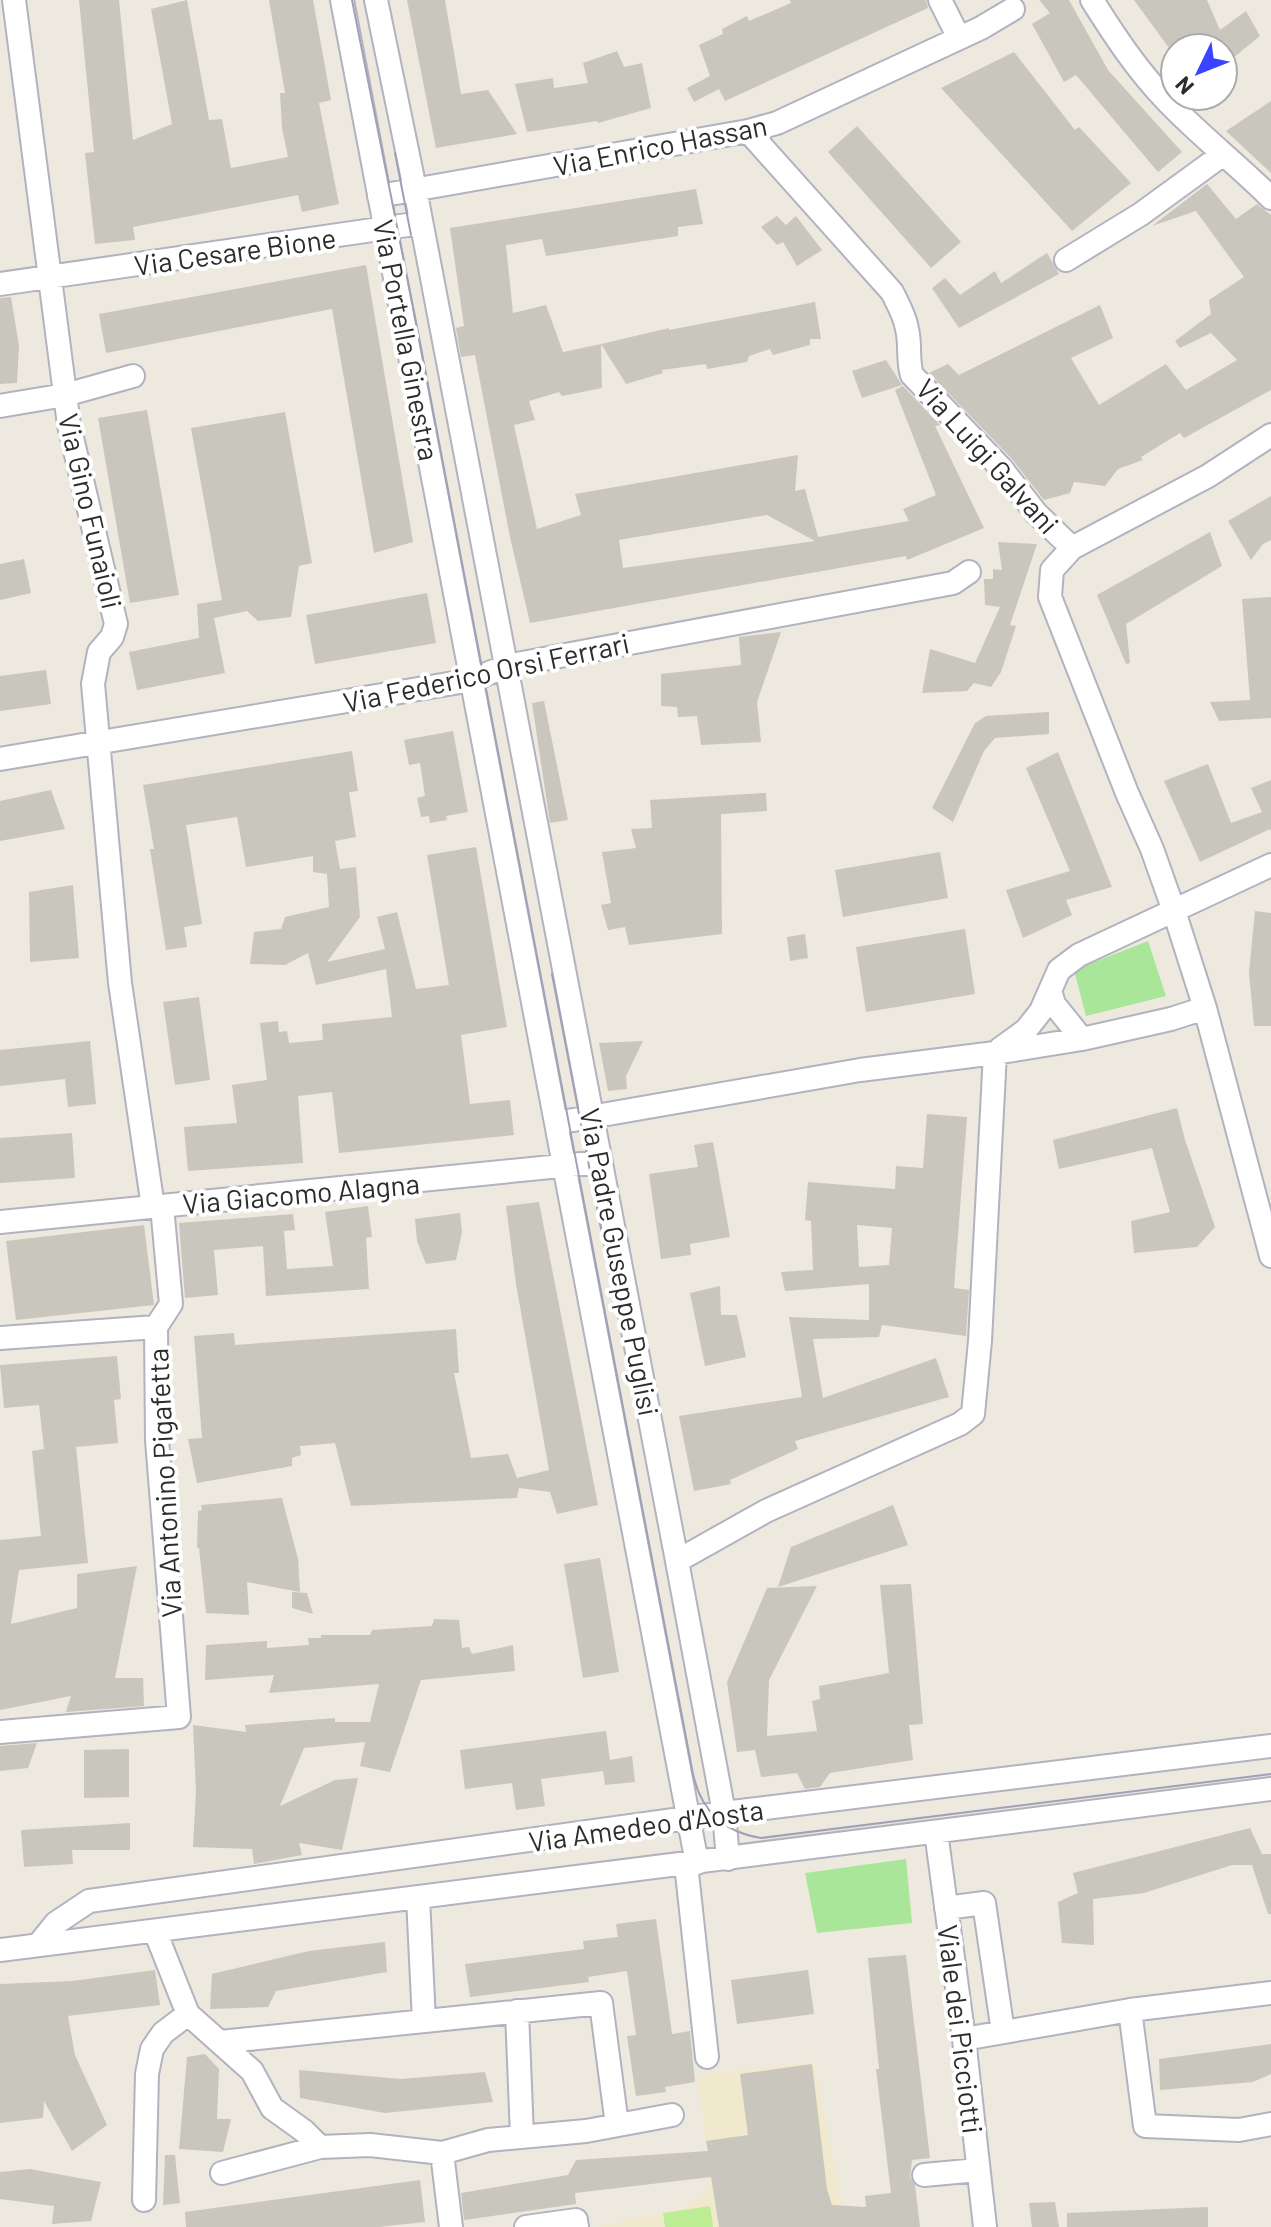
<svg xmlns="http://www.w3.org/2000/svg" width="1271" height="2227" font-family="Barlow,sans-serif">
<rect width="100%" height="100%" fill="#eee9de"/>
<path fill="#f0e9cd" d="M814,2062l33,165h-248l85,-19 27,-23 -13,-110z"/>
<path fill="#a9e699" d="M1148,941l18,55 -80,20 -12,-46z
M906,1859l6,64 -95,10 -12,-60z"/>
<path fill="#bced94" d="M710,2206l3,21h-48l-2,-14z"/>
<path fill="#c9c6bd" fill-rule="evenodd" d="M79,0h40l14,140 39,-16 -21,-115 36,-9 22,120 13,-1 9,49 57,-11 -6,-29 -2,-35h5l-16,-93h44l18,100 -12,3 20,101 -37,8 -4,-17 -15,3 -150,29 2,13 -40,4 -10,-91 9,-1z
M407,0h38l16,94 27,-4 29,44 -81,14z
M790,0h136l2,8 -203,93 -6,-12 -25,13 -7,-14 23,-12 -11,-31 24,-11 -1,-5 25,-13 2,5 42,-18z
M1039,0h30l39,70 74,82 -24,20 -82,-97 -12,7 -32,-58 18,-11z
M1134,0h73l13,30 26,-19 14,25 -37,30v-18h-54z
M617,51l7,16 18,-4 9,45 -53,15 -1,-2 -70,11 -12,-48 38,-6 1,10 34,-5 -5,-20z
M1014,52l61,78 4,-3 52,56 -59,48 -131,-143z
M1271,101v72l-45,-42z
M857,126l104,116 -30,26 -103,-116z
M1207,184l29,35 21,-15 14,11v175l-87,48 -4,-5 -39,24 2,3 -25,9 -13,17 -31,-4 -4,11 -26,7 -33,-42 -82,-85 19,-9 11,11 141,-70 13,33 -42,20 28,47 67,-41 20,26 51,-30 -26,-27 -31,15 -5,-7 36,-27 -2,-14 35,-23 -48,-66 -44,15z
M696,189l7,35 -25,3v9l-132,20 -4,-17 -36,6 7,68 33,-8 17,47 38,-8 1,44 -40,8 -3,-4 -30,9 6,19 -21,5 23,104 44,-14 -6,-21 223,-39 -3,36 10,-2 13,48 91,-16 -6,-12 33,-14 -41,-105 8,-4 37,39 -5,1 49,102 -77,32 -1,-4 -376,67 -20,-86 -35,-182 -14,2 -5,-29 8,-2 -14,-98zM767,515l48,26 -192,27 -4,-28z
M777,216l9,9 10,-9 26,34 -25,16 -14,-24 -6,3 -16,-18z
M1047,253l12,21 -100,54 -27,-40 13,-10 15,17 35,-24 6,12z
M366,265l47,277 -39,11 -42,-244 -226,44 -7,-39z
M11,297l8,49 -2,37 -17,1v-86z
M815,302l6,37h-11v6l-37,10 -3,-6 -21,7 -2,6 -40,7 -1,-5 -44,6 1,3 -37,11 -25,-40 68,-16v2z
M886,360l16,25 -40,13 -10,-27z
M147,410l32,185 -49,8 -32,-185z
M285,412l27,151 -13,3 -8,51 -33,4 -11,-10 -33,7 11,55 -88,17 -8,-38 70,-14 -2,-34 25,-4 -31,-172z
M1271,496v44l-8,4 -12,16 -23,-39z
M1210,532l12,34 -96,58 4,39 -4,1 -29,-69z
M998,542l39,2 -27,81 6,1 -15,46 -10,15 -17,-4 -7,8 -45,2 8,-44 45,14 25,-56 -15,-2 -1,-26h9v-10l9,1z
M24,559l7,34 -31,7v-36z
M427,593l9,50 -121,21 -9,-49z
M1271,597v121l-52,3 -9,-19 40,-2 -8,-101z
M781,632l-24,70 4,40 -60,3 -4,-29 -19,1 -1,-10 -16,-1v-32l80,-9 -2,-28z
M46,670l5,34 -51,7v-35z
M544,701l24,119 -18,3 -18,-120z
M1049,712v22l-54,4 -11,13 -31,71 -21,-14 43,-85 11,-7z
M453,731l15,81 -22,4 1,4 -17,3 -1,-7 -8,1 -4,-19 8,-2 -5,-33 -11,2 -5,-25z
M352,751l6,40 -9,1 7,45 -21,4 5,28 16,-2 4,50 -33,45 58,-13 -8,-32 20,-5 19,77 33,-4 -22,-130 49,-8 31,180 -46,8 9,69 40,-4 4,35 -175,18 -7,-61 -34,4 5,67 -115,8 -4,-44 53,-4 -5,-38 35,-5 -7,-57 18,-2 1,11 8,-1 2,12 34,-3 -1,-16 70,-7 -6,-48 -70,16 -8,-32 -23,12 -35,-1 4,-32 27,-3 4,-12 44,-10 -2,-33 -14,-2v-16l-67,11 -9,-50 -51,8 16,99 -18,3 3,20 -21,3 -16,-101h4l-11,-64z
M1058,752l54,135 -46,13 6,15 -49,23 -17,-48 64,-19 -44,-103z
M1208,764l23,59 31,-11 -11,-24 20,-8v51l-1,-2 -70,33 -36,-81z
M51,790l14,39 -65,12v-40z
M766,793l1,18 -46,3 1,120 -93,11 -4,-18 -17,3 -7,-25 10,-2 -9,-51 34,-4 -5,-19 21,-1 -2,-28z
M940,852l8,46 -105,19 -8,-47z
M73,885l6,73 -49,4 -1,-70z
M1255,911l16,2v113h-17l-5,-53z
M965,929l10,65 -109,18 -10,-65z
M805,934l3,24 -18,3 -3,-24z
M199,997l11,83 -35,5 -12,-83z
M90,1041l6,63 -28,3 -3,-28 -65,7v-36z
M643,1041l-17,35 1,13 -19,2 -9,-48z
M1177,1108l8,32 30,87 -18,20 -63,6 -3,-32 39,-9 -18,-64 -93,21 -6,-29z
M927,1114l40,3 -13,171 15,2 -3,46 -84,-11 -3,12 -66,2 10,59 113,-40 13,39 -154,44 3,8 -68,31 1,4 -37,7 -15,-75 123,-19 -13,-80 80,3v-36l-84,7 -4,-19 32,-2 -2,-49 -6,-1 3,-38 87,7 1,-23 27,2zM857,1225l35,3 -3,37 -30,2z
M72,1133l3,45 -75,5v-45z
M713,1142l17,95 -40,7 1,11 -30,4 -12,-85 49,-7 -4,-22z
M539,1202l59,303 -41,9 -7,-22 -31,-4 -2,10 -166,8 -16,-63 -35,3 1,9 -9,3v8l-95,17 -9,-44 14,-1 -8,-102 40,-3 1,12 221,-16 3,44h-5l17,85 37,-4 9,24 32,-8 -33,-186 -10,-78z
M368,1206l4,31 -6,1 3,51 -103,7 -3,-50 -49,4 4,45 -33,3 -6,-75 114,-9 2,16 -11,1 3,38 46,-3 -8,-54z
M460,1213l2,19 -6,28 -30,4 -9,-23 -2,-22z
M144,1225l10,80 -138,15 -10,-79z
M720,1286l1,29h16l9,42 -41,9 -15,-73z
M117,1356l4,43 -7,1 4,43 -42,4 12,116 -69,7 -8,54 66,-16v-34l60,-8 -22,112h28l1,28 -78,6 5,-16 -71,14v-170l41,-4 -9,-85 12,-2 -5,-44 -35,3 -4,-43z
M282,1498l16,61 2,33 -53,-10 2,33 -43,-2 -7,-65h-2l1,-37 4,-1 -1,-5z
M893,1505l15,40 -130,42 13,-40z
M600,1558l19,114 -36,6 -19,-114z
M911,1584l12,140 -14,1 4,35 -83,13 -10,14 -15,2 -8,-16 -36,4 -6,-27 -18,2 -10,-70 40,-94 50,-2 -48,94 -2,56 50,-5 -5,-30 8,-2 -1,-13 70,-13 -9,-88z
M292,1592l15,1 6,21 -21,-6z
M434,1619l25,1 3,28 7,-1 3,7 41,-9 2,26 -94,9 -31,92 -30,-6 5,-24 -61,6 -24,58 55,-26 23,-2 -16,72 -43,-7 3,12 -48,9 -2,-15 -59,-2 3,-56 -3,-66 53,7 -1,-7 90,-7v4h35l9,-38 -110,9 5,-18 -69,5 1,-35 61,-4v7l42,-3 -1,-7h13v-3h49l2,-5 60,-4z
M606,1731l4,29 22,-4 3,26 -30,3 -2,-14 -62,8 4,27 -29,4 -4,-27 -47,6 -5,-39z
M37,1743l-9,25 -28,3v-25z
M129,1749v48l-45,1v-48z
M130,1823v27h-58l1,14 -49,3 -3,-37z
M1250,1828l12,26h9v60h-3l-16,-49h-20l-88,28 -51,6 1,46 -32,-2 -4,-41 20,-9 -5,-20z
M656,1919l16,115 18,-3 5,51 -30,5 1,5 -30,4 -9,-60 9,-1 -9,-64 -39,6 1,5 -119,15 -5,-33 119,-15 -1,-8 35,-4 -2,-13z
M385,1942l2,30 -111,19 -8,16 -58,2 2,-35 97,-23z
M906,1955l24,203 -18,2 -2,17 5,8 5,42h-201l-8,-50 -136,16 1,11 -112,16 -3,-27 107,-18 8,-15 132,-9 -2,-10 42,-6 -8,-61 72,-10 15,125 5,16 34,2 -1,-11 26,-3 -15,-124h3l-11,-111z
M155,1970l5,35 -92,11 7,39 32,70 -35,26 -28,-50 -1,17 -43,5v-139l72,-3z
M808,1970l6,44 -77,10 -6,-44z
M1271,2044v30l-18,8 -93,8 -1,-31z
M205,2054l14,15 -2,50h14l-8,33 -44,-3 8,-92z
M299,2070l102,9 84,-7 8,30 -108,11 -85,-15z
M165,2155h10l5,48 -17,2z
M30,2169l71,13 -10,39 -39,3 2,-18 -54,-7v-27z
M420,2180l5,42 -46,5h-193l-1,-15z
M1055,2202l4,25h-27l-3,-24z
M1208,2207v20h-141v-14z"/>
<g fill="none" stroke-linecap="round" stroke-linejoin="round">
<defs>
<path id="minor" d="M14,0l55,425 47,199 -4,13 -13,15 -6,32 27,299 33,224
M342,0l355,1863
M376,0l39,189 262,1372 47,252 4,46
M940,0l18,36
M1092,0c22,35 45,70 74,100 33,35 71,64 105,98
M748,131l144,161c6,12 13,24 15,37 4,15 0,31 5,46l89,93 35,45 36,35
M379,196l369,-65 29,-8 204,-95 32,-19
M1066,260l75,-46 81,-59
M0,284l421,-61
M0,406l65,-11 68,-19
M1271,435l-63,41 -136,72 -20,22 -2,27 77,196 25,56 22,62 31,97 66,248
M0,759l472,-79 34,-14 447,-83 16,-11
M1050,990l4,14 28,35
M1000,1049l26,-19 15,-19 18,-41 20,-15 192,-90
M556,1123l304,-53 135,-17 87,-14 89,-20 34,-11
M0,1222l601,-60
M0,1338l156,-11
M677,1561l89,-50 194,-87 13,-10 7,-73 15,-288
M0,1732l179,-15 -22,-277 -1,-113 15,-23 -9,-98
M936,1832l28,207 21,188
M686,1864l21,193
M418,1898l6,123
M946,1908l38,-5 19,129
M155,1931l33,83 64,57 20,37 32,23 16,16 50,-2 72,8 46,-13 98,-9 86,-16
M39,1944l17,-21 33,-22 635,-88 547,-67
M0,1950l1271,-161
M1130,2010l15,116 94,4 32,-6
M517,2011l5,126
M964,2039l166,-29 141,-17
M220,2042l381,-39 16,122
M442,2153l9,74
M222,2173l98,-26
M924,2175l54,-5
M144,2200l3,-126 5,-25 11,-16 25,-19
M526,2227l50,-7 1,7"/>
</defs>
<use href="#minor" stroke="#b2b2c0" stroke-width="26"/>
<use href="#minor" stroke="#fff" stroke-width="22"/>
<path stroke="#a0a0b7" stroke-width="2" d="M352,0l65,327 276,1447c8,37 30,58 68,64l510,-64
M395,153l16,82
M552,974l59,306"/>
</g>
<g text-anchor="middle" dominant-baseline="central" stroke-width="8" stroke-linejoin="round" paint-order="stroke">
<g font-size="28" fill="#2c2c2c" stroke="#fff">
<text transform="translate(660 145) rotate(-11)">Via Enrico Hassan</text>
<text transform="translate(235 251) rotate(-8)">Via Cesare Bione</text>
<text transform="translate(407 340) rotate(79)">Via Portella Ginestra</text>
<text transform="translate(988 456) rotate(48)">Via Luigi Galvani</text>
<text transform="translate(91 511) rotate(77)">Via Gino Funaioli</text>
<text transform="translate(486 672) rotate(-12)">Via Federico Orsi Ferrari</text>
<text transform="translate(301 1193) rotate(-5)">Via Giacomo Alagna</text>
<text transform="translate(620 1262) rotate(79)">Via Padre Guseppe Puglisi</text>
<text transform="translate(164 1483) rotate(-93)">Via Antonino Pigafetta</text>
<text transform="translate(646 1825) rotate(-8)">Via Amedeo d'Aosta</text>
<text transform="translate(961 2029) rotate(83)">Viale dei Picciotti</text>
</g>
</g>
<g transform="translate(1199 72) rotate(227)"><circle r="38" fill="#ffffff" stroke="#ababab" stroke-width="2"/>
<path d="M0-6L14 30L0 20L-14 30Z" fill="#3944ff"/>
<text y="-12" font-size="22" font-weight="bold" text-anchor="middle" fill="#2c2c2c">N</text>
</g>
</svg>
